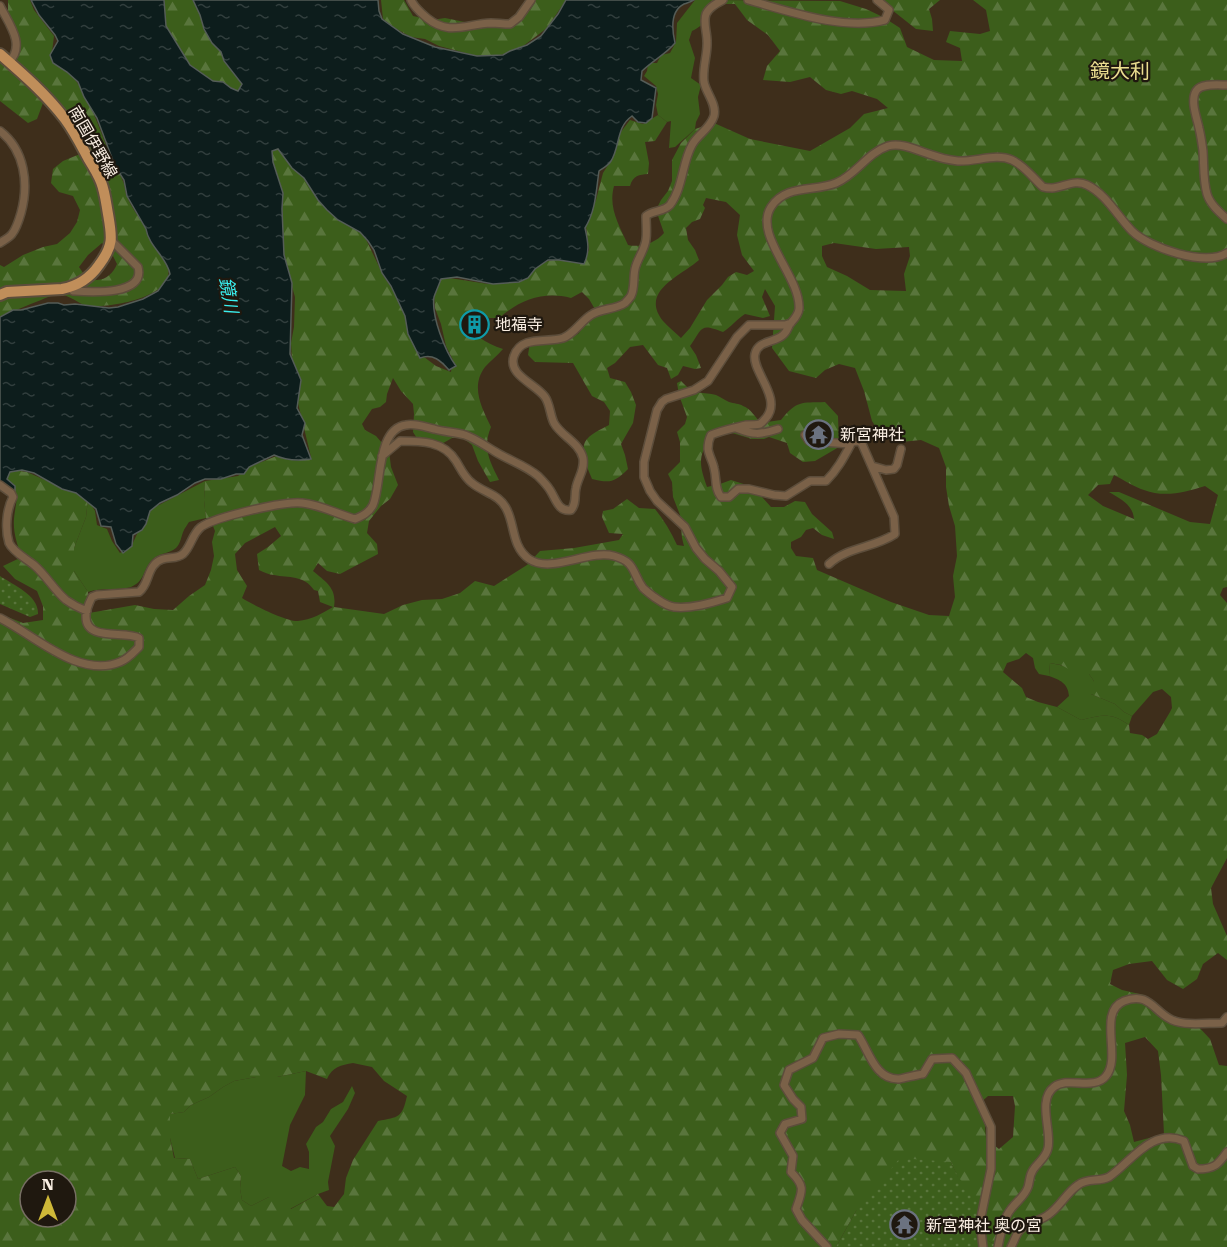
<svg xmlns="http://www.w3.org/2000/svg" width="1227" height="1247" font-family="'Roboto Serif','Noto Sans JP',serif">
<defs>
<pattern id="forest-firs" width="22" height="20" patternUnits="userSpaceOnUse" patternTransform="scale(1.5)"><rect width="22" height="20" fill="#3c5e1b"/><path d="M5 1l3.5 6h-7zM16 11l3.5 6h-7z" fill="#59753c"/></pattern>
<pattern id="park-dots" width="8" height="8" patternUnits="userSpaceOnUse" patternTransform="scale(1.5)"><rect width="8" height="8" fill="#3c5e1b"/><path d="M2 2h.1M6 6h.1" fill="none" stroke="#59753c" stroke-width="1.8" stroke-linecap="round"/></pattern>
<pattern id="water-ripples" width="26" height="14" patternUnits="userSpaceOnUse" patternTransform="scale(1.5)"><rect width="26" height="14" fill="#0d1d1c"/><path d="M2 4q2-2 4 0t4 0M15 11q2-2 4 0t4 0" fill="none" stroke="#313e3d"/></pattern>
</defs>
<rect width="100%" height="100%" fill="#3e2e1b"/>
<path fill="#3c5e1b" d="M695,0h15c0,15 -3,24 -18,31l-3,9 6,18 -4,20 10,7 -3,12 2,17 -4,8 -1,7 -20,18 -6,1 2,-27 -4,1 -9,-7 -2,-10 2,-11 -2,-8 -12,-10 3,-5 1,-8h9l4,-8 9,-2 6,-11 1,-19z
M205,481l-1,19 2,18 -17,4c-2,3 -4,6 -5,8 -3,6 -3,13 -8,18 -7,6 -19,5 -25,13 -8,9 -6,20 -20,26 -14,4 -29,0 -43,5l-14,-21v-23l12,-31 2,-18 7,12 2,14 10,4 5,12 8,12 11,-6 18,-39 10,-3z
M1050,663l10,2 29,9 5,7 -3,13 24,10 9,8 8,4 -3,9c-18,-13 -27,-10 -48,-5l-24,-13 12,-11c-1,-13 -9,-16 -20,-20z
M306,1071l-1,24 -15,30 -8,41 9,5 9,-4 9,2v-17l-3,-8 10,-17 7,-5 8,-13 12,-7 9,-16 3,7 -7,16 -18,27 5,10 -7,36 1,8 -11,4 -28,15 -21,-12 -18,9 -9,-6 -2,-11 1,-13 -6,-9 -37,12 -8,-20 -15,-1 -5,-20 -1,-24 15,-2 7,-7 18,-8 14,-10 11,-6 22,-4h21z"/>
<path fill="url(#forest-firs)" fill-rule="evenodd" d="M8,0h22l4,10 20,26 -3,24c9,7 19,12 25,21 17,23 24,52 36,78 4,8 9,16 12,25 1,4 1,8 3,13 9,22 36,46 41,70 7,31 -59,41 -80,39 -11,-2 -20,-14 -34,-11 -4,1 -9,3 -13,5 -14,5 -27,11 -41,18v-53l4,2 19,-12 20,-8 14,-3 13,-11 7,-11 3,-12 -7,-14 -14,-4 -8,-9 2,-14 10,-8 17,-7 -26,-54 -11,3 -6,16 -9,4 -28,-22v-47l15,1v-23l-7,-21zM102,243l10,11 5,10c-5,13 -19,22 -32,11 -1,0 -5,-7 -6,-8l9,-12z
M164,0h29l7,15 4,14 8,14 9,9 3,9 18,23 -4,7 -7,-3 -8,-6 -10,-1 -23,-16 -24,-39z
M381,0h23l9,16 19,4 13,-2 49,10 18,-9 19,-19h35l-19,28 -29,22 -18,5 -23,1 -38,-10 -14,-7 -14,-2 -16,-9 -12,-9z
M710,0l130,1 26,8 17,8 17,11 7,19 27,13 28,1 -2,-13 -14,-6 4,-11 30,3 10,-3 -4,-21 -13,-10h254v587l-4,1 -3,7 7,8v255l-16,30 2,16 14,32v24l-9,-7 -15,11 -6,15 -14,10 -16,-9 -15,-19 -23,3 -16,6 -3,14 12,6 22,5 16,11 13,15 23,3 14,15 9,26 8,1v181h-227l-15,-8 -34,-77 -95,49 -20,36h-836v-633l23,9 20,-3v-14l-6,-15 -22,-12 -12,-13 19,-9c-5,-12 -9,-25 -8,-38 2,-21 7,-23 -7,-41l5,-8 15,2 27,12 18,6 16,9 -2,18 -12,31v23l14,21 1,21 46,-8 19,4 19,1 16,-14 16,-11 6,-15 3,-14 -2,-14 3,-11 -4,-10 -5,-3 -2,-18 1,-19 33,-5 11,-9 30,-12 32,2 -13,-54v-11l3,-9 -3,-11 -6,-12 -1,-17 3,-16 1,-30 -11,-39 -15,-104 7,-6 12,9 40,51 34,23 22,46 11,16 13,26 12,35 16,12 15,6 2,-12 -7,-14 -5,-22 -6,-16 -1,-16 9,-15 45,7 19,-3 41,-20 11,-2 25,2 5,-11 -3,-24 3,-9 7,-17 7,-27 7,-11 7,-25 13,-17 13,4 15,-9 9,7 -12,19 -10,1 4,21 -1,11c-9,1 -15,1 -18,12h-16c-6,22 5,39 14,59 12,3 28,-2 36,-12l-8,-23 5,-10 7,-9 4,-10v-21l9,-17 14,-14 19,-6 36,16 60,12 40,-23 14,-14 24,-6 -11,-9 -25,-8 -11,3 -15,-4 -16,-13 -20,5 -27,-2 4,-14 13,-15 -12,-16 -21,-15 -12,-16h-24zM706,198l20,4 14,13 -3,20 5,20 12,16 -7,4 -11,-3 -8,5 -6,8 -15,15 -17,28 -9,10c-6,-6 -13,-11 -18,-17 -24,-30 18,-45 36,-61l-4,-10 -7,-10 -2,-12 6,-6 8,-3 5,-11 -2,-3zM834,243l42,6 33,-2 1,9 -6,18 2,17 -36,-1 -23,-14 -20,-9 -5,-11v-10zM765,289l10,17 -3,42 17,23 27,7 9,-8 14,-6 16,4 9,23 8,30 11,17 18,4 20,-2 18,8 7,19v20l3,19 6,20 2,30 -4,20 2,21 -6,19 -20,-1 -38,-13 -74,-32 -4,-12 -17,-2 -5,-8v-6l10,-5 5,-7 7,-2 9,7 12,4 -2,-7 -20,-18 -7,-12 -10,-1 -11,6h-13l-18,-20 -22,-7 -11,4 -13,3c-7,-21 -10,-29 3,-49l22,-5 20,6h12l5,-2 18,6 3,10 13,9 12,-1 24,-14 -1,-31 -13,-14c-24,1 -28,-2 -44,18l-20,3c-6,-6 -10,-14 -18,-17 -4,-3 -9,-2 -14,-4 -5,-2 -8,-5 -13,-7 -18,-4 -21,1 -35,-14l-4,2 2,12 8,22 -2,7 -8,8 3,10v20l-12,12 4,8 1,15 7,18 2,23 2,8 -7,-1c-6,-13 -13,-25 -22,-36l-16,-1 -12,-9 -14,10 -10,2 -1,6 7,16 14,1 -4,6 -45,8 -34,3 -13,14 -33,21 -19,-5 -15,12 -18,6 -20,1 -19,5 -19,9 -50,-7c3,-19 -8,-25 -21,-36l5,-8 9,8 13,3 38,-20 -1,-10 -10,-11 2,-12 12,-15 9,-7 8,-14 -7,-18 -2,-16 -13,-15 -11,-6 -3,-6 10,-15 8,-2 6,-5 1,-8 6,-16 8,13 12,13 1,10 -1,18 7,11 18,3 14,-8h11l9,7 6,16 12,21 9,-2c-9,-18 -17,-32 -8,-53 -9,-19 -21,-40 -6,-60 5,-6 12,-11 18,-18 -18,-6 -31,-14 -39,-30l7,-6 19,5h9c21,-18 44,-27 72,-20l11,-6 7,7 7,12 -18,23 -16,4 -32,4 -2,13 7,7 38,1 19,33 12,6 6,9 -1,14c-7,4 -20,9 -24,17 -5,11 3,27 7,37 18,4 22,4 36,-10l-3,-14 -4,-11 12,-21 3,-18 -5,-13 -6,-10 -15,-4 -3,-10 8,-5 15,-16 13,-2 15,20 9,3 4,11 7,-4 5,-9 12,3 6,-1 -5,-13 -6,-9c13,-19 10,-23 33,-14 8,-5 14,-13 22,-18l18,4 7,-2 -8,-19zM1114,475c10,5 20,12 30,15 21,8 41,2 61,-4l13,9 -8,29 -20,-2 -71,-30h-10c12,7 24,13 25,27l-31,-13 -15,-11 10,-10 12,-1zM275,527l6,9 -13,11 -11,7 2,16c5,2 10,5 15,5 15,3 30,0 40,15l4,1 2,11 13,5c-10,6 -22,13 -35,14 -11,1 -45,-16 -56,-23l5,-12 -10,-16 -2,-16 10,-11zM1026,653l7,5 2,10 4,6 10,2 1,-13 11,2 19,10 9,-1 5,7 -6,6 3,7 24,10 9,8 8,4 21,-24 9,-3 9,8 1,11 -2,4 -13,22 -9,5 -6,-4 -12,-2 -1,-8c-18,-13 -27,-10 -48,-5l-24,-13 -19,-5 -12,-5 -4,-9 -19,-16 4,-9 12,-4zM1145,1037l13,14 3,24 3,59 -30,8 -4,-17 -6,-14 3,-36 -2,-32zM353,1063l19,4 12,14 23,15c-5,22 -8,21 -29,25l-25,39 -7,18 -2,16 -10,13 -7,-1 -9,-12 -27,15 -11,-11 -11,-1 -18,9 -9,-6 -2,-11 1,-13 -6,-9 -37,12 -8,-20 -16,-1 -4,-20v-24l14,-2 7,-7 18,-8 14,-10 11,-6 22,-4h21l29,-6 21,8c5,-12 14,-14 26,-16zM988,1096h25l2,10 -2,31 -14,12 -13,-10 -1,-14 -6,-21zM30,1181h36v36h-36z
M882,0h58l-11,9 3,10 1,12 -17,-2 -29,-23z"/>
<path fill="url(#park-dots)" d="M0,576c13,9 39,19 38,38l-8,3 -30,-13z
M900,1158l51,4 7,15 25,27 2,35 15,8h-164l20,-36z"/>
<path fill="url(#water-ripples)" stroke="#545c57" stroke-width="1.5" d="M31,0h133l2,26 24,39 23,16 10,1 8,6 7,3 4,-7 -18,-23 -3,-9 -9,-9 -8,-14 -4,-14 -7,-15h185l1,11 3,8 21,15 32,13 42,9 26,-1 7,-4 17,-6 14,-9 17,-22 8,-14h128c-3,2 -7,3 -10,4 -14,7 -12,26 -9,39 -9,11 -23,18 -33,28l-1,9 15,8 -4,30 -6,5 -8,-1 -6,-6c-16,11 -12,31 -21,45 -3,5 -8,7 -12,10 -3,20 -3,39 -14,57 3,13 5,24 -1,36l-25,-4h-11l-13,9 -7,9 -9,4 -26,2 -36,-7 -16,2c-2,6 -5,12 -7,18 -3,19 11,54 22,69l-7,4c-8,-9 -16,-17 -29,-12l-12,-24 -3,-18 -14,-30 -9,-13 -8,-23 -6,-9 -8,-9 -22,-12 -11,-10 -9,-10 -14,-22 -12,-10 -14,-19 -6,2 1,11 10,31 -1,16 2,46 8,28 -2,71 11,26 -4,28 8,15 -3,12 9,24c-13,2 -24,2 -37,-4l-25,12 -5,7h-8l-15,5h-16l-10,4 -18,12 -17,8 -10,8 -4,13 -4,6 -9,5 -1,11 -9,7 -7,-9 -5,-17 -10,-1 -5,-17 -20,-16 -14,-4 -28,-16 -12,-3 -12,2 -3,7 8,7v5h-3l-12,-9v-165l13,-7h8l27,-7h10l6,2 11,-1 34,4 9,-1 25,-8 15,-8 12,-17c-3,-17 -21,-27 -24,-45l-19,-33 -3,-16 -9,-14 -18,-48 -13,-21 -6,-15 -11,-10 -14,-9 -3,-8 8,-14 -3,-6 -16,-20z"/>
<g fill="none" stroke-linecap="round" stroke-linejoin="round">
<defs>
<path id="street" d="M411,0c3,7 10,13 16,18 22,18 39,6 64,5 6,0 12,1 19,1l9,-7 12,-17
M748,0c40,11 96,31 137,20l4,-10 -12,-10
M0,6c9,18 26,39 9,56
M1227,85c-9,0 -26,-2 -31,6 -6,10 1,27 3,37 2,8 3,16 4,23 1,14 0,29 4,43 3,10 12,18 20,25
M0,131c25,19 29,53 21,82 -2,7 -5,16 -9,21 -3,4 -8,6 -12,9
M71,288l2,3c17,1 73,5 65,-24l-26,-26
M736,428c18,7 23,7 42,1
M805,435l4,6 41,3
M382,456l18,-15c21,0 44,0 56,20 5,8 8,16 16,22 12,10 28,11 35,27 8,16 5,37 22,49 22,15 60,-10 85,-3 22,6 18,17 29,32 3,3 7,6 11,9 6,4 12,9 20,10 17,2 37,-4 53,-9l5,-11 -13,-16 -14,-12 -9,-11 -11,-21 -28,-26 -7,-10 -6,-14v-15l13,-52 5,-8 4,-3 28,-9 14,-9 29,-44 12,-12h36l6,-2
M872,466l14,4 8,-1 3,-4 4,-16
M0,485l11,8 2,4c-7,13 -8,33 -4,46 4,9 18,16 25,22 12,10 20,25 32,35 7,5 13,8 21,11
M829,564c18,-17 45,-16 66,-30l-1,-17 -32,-73 -3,-3 -7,1c-8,15 -14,27 -26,39h-16l-24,15 -12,-1 -25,-6h-11l-9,8h-8c-7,-9 -4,-18 -7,-29 -1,-6 -5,-12 -6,-19 0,-5 1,-10 3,-14 12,-5 23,-7 35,-10 4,0 10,0 14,-1 3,-2 4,-4 6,-6 17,-20 -15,-47 -11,-64 3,-14 20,-11 28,-19 4,-3 5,-8 7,-11 4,-5 8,-8 9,-15 2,-32 -46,-74 -28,-102 15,-23 43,-15 65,-24 20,-8 31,-30 52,-37 14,-4 30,5 44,9 8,3 18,5 26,6 18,1 38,-8 54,-1 13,6 21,18 31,27 3,1 6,1 9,1 12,-1 23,-9 35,-3 19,9 31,32 45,46 17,17 74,36 95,22
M0,618c34,17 79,61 120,44 8,-3 13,-9 19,-15v-9c-14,-8 -54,4 -53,-22 0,-7 3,-13 6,-19l5,-2 42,-3c9,-7 8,-19 15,-27 9,-11 21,-4 29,-11 8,-7 9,-20 18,-27 14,-10 83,-26 101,-24 19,2 35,11 53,16 7,-3 14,-6 18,-14 9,-20 3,-76 33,-80 9,-2 19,2 28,4 10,3 21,3 31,6 11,4 19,10 29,16 14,9 31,14 44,25 4,4 9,9 12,14 6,9 8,22 21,20 6,-7 3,-14 5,-22 2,-11 9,-18 7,-30 -4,-16 -22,-22 -29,-35 -4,-8 -4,-19 -9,-26 -9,-13 -38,-22 -31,-41 7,-21 33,-13 49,-18 11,-4 18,-17 28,-23 10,-7 24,-5 34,-12 2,-2 4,-4 6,-7 4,-8 2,-18 4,-27 2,-10 10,-19 11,-30 1,-7 0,-15 0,-23 6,-6 18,-4 24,-11 13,-17 12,-42 22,-60 6,-11 18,-16 22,-29 3,-12 -8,-23 -10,-34 -2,-14 4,-28 3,-41 0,-9 -4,-19 -1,-27 3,-7 11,-11 17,-14
M827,1247l-25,-27 -6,-11c6,-18 10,-22 -5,-37l2,-16 -13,-23 5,-9 17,-5 -1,-12 -8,-8 -9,-14 5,-15 24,-12 10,-20 16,-4 19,1c11,16 17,45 41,44 7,-1 16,-4 24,-5l9,-15 20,-1 14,15 25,54v42l-11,53 3,25
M998,1247c3,-13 5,-28 13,-38 6,-8 14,-13 17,-22 2,-6 1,-11 5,-17 5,-8 13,-12 15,-22 4,-17 -11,-48 6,-61 14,-11 40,4 52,-11 16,-19 -9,-64 18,-75 25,-10 30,11 48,19 14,6 34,3 50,3l5,-6
M1011,1247c3,-5 5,-13 9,-17 6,-7 20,-9 28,-15 12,-8 18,-22 30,-30 9,-7 21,-3 31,-8 22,-15 43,-50 75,-36l9,25 5,3c16,0 20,-4 29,-17"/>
<path id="primary" d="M0,54c23,20 46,40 65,65 9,12 16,26 23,39 5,8 10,16 13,24 4,10 5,21 7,32 4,23 6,31 -9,51 -9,13 -21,21 -37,24l-55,3 -7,3"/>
</defs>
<use href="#street" stroke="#5c4d3b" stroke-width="10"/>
<use href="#primary" stroke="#5c4d3b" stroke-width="14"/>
<use href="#street" stroke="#7a6148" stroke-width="7"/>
<use href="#primary" stroke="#c08e5a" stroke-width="10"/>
</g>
<defs>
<symbol id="building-ring" viewBox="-11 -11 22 22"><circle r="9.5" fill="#1f180f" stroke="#0f9aa8" stroke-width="1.5"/><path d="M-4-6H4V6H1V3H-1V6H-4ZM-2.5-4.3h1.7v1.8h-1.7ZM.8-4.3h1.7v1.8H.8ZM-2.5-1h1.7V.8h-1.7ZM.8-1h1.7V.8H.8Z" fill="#0f9aa8"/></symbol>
<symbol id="temple-ring" viewBox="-11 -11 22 22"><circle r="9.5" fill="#1f180f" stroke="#6b7280" stroke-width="1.5"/><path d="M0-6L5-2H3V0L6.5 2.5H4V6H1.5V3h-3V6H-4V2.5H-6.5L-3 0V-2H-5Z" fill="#6b7280"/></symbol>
</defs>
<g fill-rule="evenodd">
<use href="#building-ring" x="458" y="308" width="33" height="33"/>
<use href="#temple-ring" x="802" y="418" width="33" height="33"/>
<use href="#temple-ring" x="888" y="1208" width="33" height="33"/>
</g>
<g text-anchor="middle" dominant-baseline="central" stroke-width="4.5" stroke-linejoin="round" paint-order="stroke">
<g font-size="16" fill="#f9eee2" stroke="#1f180f">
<text transform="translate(93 142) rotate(60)">南国伊野線</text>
</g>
<g font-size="16" fill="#f9eee2" stroke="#1f180f" text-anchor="start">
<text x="495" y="324">地福寺</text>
<text x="840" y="434">新宮神社</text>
<text x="926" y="1225">新宮神社 奥の宮</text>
</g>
<g font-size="18" font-style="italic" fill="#39eff0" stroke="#1f180f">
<text transform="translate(229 295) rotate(80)">鏡川</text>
</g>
<g font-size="20" fill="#ecde90" stroke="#1f180f">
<text x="1120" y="71">鏡大利</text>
</g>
</g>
<g transform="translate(48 1199)"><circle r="28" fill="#1f180f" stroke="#766e63" stroke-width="1.5"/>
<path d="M0-4.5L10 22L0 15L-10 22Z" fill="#ceb838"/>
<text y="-9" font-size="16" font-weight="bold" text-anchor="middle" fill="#f9eee2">N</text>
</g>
</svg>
